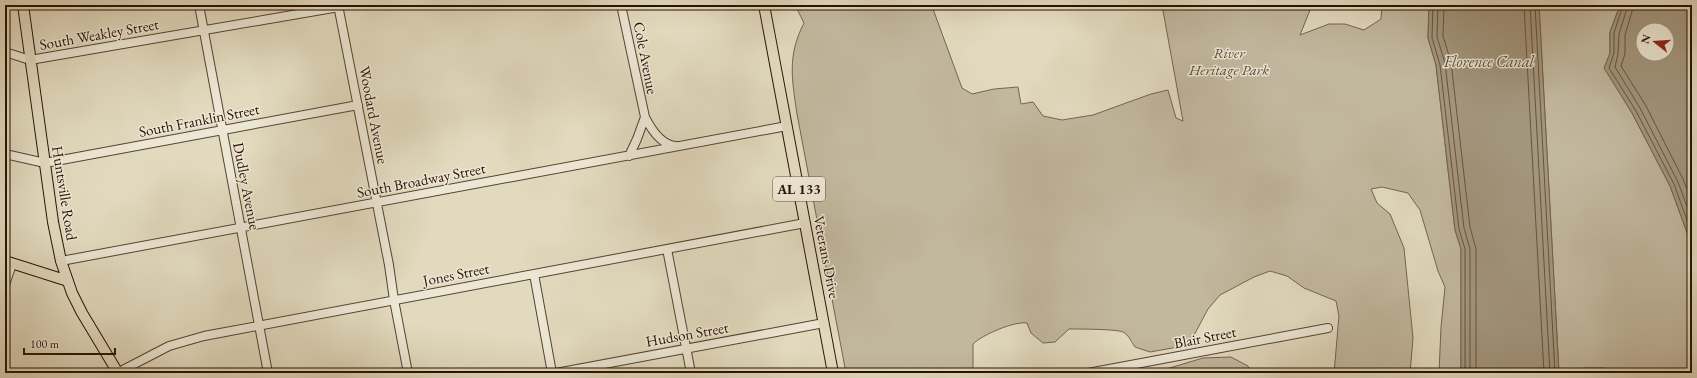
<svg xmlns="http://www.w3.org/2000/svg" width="1697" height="378" font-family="'EB Garamond',serif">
<rect width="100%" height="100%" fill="#e2dabf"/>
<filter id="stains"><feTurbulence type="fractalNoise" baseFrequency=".005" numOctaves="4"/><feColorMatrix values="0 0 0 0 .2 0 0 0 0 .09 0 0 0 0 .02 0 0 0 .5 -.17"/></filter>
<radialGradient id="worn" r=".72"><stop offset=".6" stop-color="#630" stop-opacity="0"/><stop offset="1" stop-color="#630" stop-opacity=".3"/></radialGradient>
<path fill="#c2b89f" stroke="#756450" d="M795,5h132l6,4 29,79 10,6 22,-5 24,-2 3,17 12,-2 10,14 19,4 31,-5 58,-21 17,-4 8,28 7,3 -21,-116h150l-12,30 29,-11h16l19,6 17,-11 1,-14h47l-1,33 8,27 19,165 6,19v124h-22l2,-46 4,-40 -7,-16 -18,-61 -12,-17 -26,-6 -11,2 6,14 13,11 14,34 9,90 -3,35h-76l5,-57 -3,-15 -32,-13 -17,-12 -17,-5 -16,6 -34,18 -12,14 -16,30 -14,8 -28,5 -15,-5c-3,-4 -6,-12 -12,-15 -7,-3 -45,-3 -54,-3l-14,13 -12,1 -12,-10 -4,-10c-13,-2 -45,12 -54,21v29h-127l-49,-259c-5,-35 -10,-58 7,-91z
M1539,5h81l-10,27v21l-5,15 27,45 38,73 22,60v127h-87l-1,-5h-21v5h-24z
M1231,357l17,9 3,7h-90l2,-3 40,-12z"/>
<path fill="#a3967e" stroke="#72614c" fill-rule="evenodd" d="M1429,5h110l20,368h-98v-124l-6,-19 -19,-165 -8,-27z
M1620,5h72v241l-22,-60 -38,-73 -28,-45 6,-15v-21zM1643,30h24v24h-24z"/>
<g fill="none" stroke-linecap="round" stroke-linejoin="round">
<path stroke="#66543f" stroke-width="1" d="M1433,5l-1,33 8,27 19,164 6,20v124
M1438,5l-1,32 8,26 19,165 6,21v124
M1444,5l-1,31 8,26 19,165 6,22v124
M1524,5l20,368
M1530,5l20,368
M1535,5l20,368
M1623,5l-9,28v20l-5,15 27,43 38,73 18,50
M1628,5l-9,29 -1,20 -3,13 25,41 38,74 14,38
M1634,5l-9,30v19l-4,12 25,40 37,73 9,23"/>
<defs>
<path id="minor" d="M199,5l69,368
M338,5l51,260 5,35 14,73
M621,5l24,112 -8,22 -8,17
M5,52l25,8 309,-53
M645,117c6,12 16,28 31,29
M5,154l40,9 313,-58
M667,249l24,124
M61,261l726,-135
M534,274l18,99
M5,285l7,-21
M117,373l52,-27 35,-10 601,-113
M556,373l268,-50
M1088,373l240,-45"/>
<path id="major" d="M23,5l30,217 8,39 11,32 10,20 36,60
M764,5l69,368
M5,261l63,20"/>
</defs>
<use href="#minor" stroke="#564330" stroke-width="10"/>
<use href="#major" stroke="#281100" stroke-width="12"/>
<use href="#minor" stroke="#ece7d5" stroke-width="8"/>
<use href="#major" stroke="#e2dabf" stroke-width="10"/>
</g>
<g text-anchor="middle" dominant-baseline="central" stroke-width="3" stroke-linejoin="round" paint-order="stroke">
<rect fill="#ece7d5" stroke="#635140" stroke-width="1" x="773" y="177" width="52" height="24" rx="3"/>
<g font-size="14" font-weight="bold" fill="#281100">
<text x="799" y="189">AL 133</text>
</g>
<g font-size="15" fill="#281100" stroke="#ece7d5">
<text transform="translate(99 34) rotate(-10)">South Weakley Street</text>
<text transform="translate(646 58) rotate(79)">Cole Avenue</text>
<text transform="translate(374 115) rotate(79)">Woodard Avenue</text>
<text transform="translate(199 120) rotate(-11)">South Franklin Street</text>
<text transform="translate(421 180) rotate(-11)">South Broadway Street</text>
<text transform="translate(247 186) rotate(79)">Dudley Avenue</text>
<text transform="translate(65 193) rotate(81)">Huntsville Road</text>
<text transform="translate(827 257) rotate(79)">Veterans Drive</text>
<text transform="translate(456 274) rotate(-11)">Jones Street</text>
<text transform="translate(687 334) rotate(-10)">Hudson Street</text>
<text transform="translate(1205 337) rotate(-11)">Blair Street</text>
</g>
<g font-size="15" font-style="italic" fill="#5e4b38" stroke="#ece7d5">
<text x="1229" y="52">River<tspan x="1229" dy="17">Heritage Park</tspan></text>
</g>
<g font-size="16" font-style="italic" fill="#5f4d39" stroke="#ece7d5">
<text x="1489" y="61">Florence Canal</text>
</g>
</g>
<rect width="1697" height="378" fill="none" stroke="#e2dabf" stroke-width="20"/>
<rect x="6" y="6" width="1685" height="366" fill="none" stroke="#281100" stroke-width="2"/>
<rect x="10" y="10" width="1677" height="358" fill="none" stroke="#281100"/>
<g transform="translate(1655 42) rotate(287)"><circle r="19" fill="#ece7d5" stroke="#9e9180"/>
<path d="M0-3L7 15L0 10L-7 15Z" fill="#8f2418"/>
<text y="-6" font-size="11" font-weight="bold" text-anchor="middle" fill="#281100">N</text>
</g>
<path d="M24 348v6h91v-6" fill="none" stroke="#281100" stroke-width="2"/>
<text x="30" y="348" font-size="12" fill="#281100" stroke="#ece7d5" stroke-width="3" paint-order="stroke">100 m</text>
<rect width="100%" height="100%" filter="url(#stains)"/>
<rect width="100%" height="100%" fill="url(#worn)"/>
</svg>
